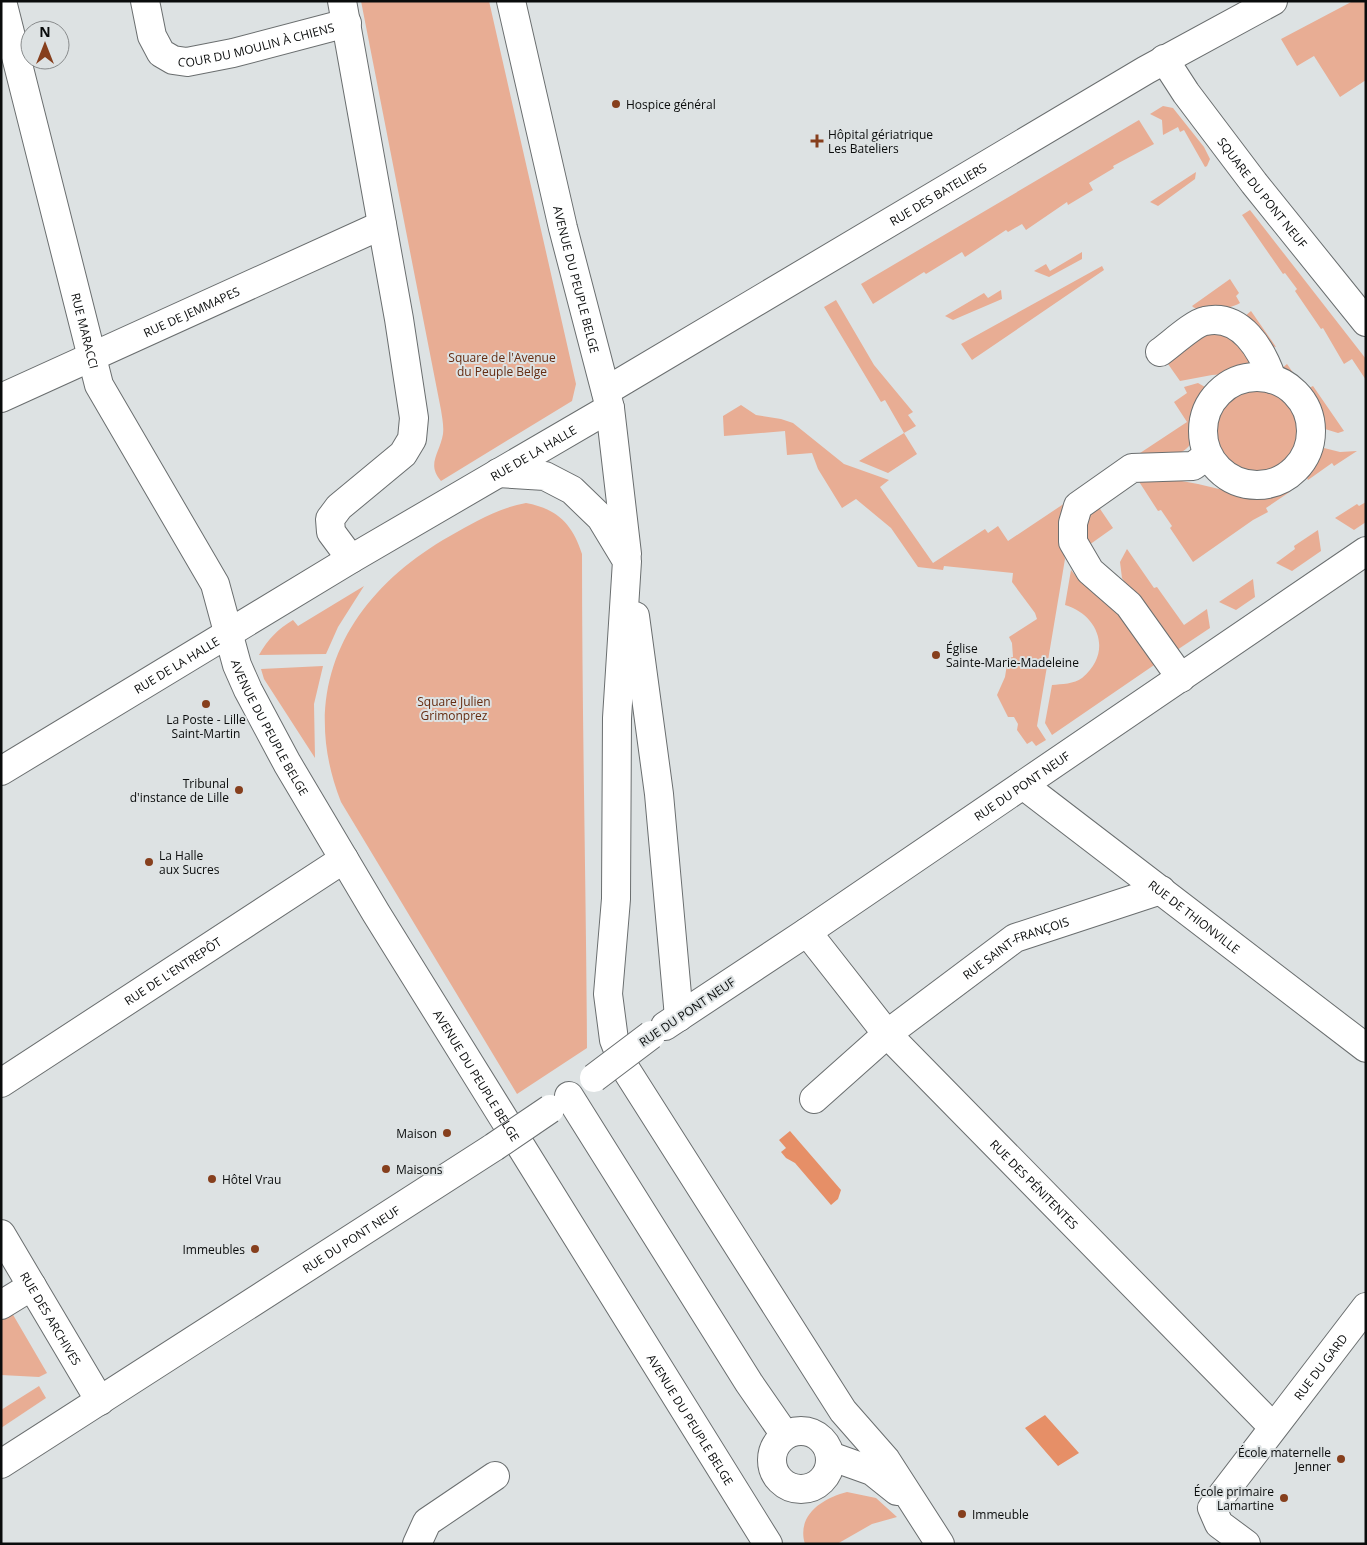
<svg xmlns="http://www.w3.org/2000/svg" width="1367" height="1545" font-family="'Open Sans',sans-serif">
<rect width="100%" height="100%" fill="#dde2e3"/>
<path fill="#e8ad94" d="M361,1h128l87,383 -4,17 -131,80c-15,-17 -1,-28 2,-47 1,-8 -1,-17 -2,-24z
M1353,1h13v79l-26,17 -26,-41 -17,10 -16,-27z
M1163,106l10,2 31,39 6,12 -3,7 -2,1 -21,-37 -4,2 -2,-5 -15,8 -1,-15 -12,-6z
M1139,120l15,24 -41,22 1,2 -25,15 4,7 -25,15 -1,-3 -41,28 -4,-6 -14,8 -2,-2 -41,27 -3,-5 -36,22 -2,-2 -51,32 -12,-20z
M1196,172l-1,7 -37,27 -8,-4z
M1250,210l116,149v21l-14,-21 -8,5 -21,-36 -2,1 -26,-38 2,-2 -12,-16 -2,1 -41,-59z
M1082,252v7l-33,18 -15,-6 12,-7 4,7z
M1102,266l2,4 -132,90 -11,-16z
M1230,279l9,14 -3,3 4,7c-10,6 -39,12 -48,3z
M1001,290l1,9 -49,21 -8,-4 39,-23 4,5z
M836,300l38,65 39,47 -5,3 8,11 -12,7 13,21 -29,19 -29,-12 45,-28 -19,-33 -4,2 -57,-95z
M1251,311l25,36 -10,-2 -22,-28z
M1230,330l24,36 -13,7 -29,2 -32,6 -19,-27 35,-23z
M1287,364l18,26 8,-4 31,45 -6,2 -13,-4c-6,-9 -7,-20 -13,-29 -9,-12 -25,-18 -31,-31z
M1198,383l7,4c0,10 -7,20 -10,30 -1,8 0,17 -3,24 -9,20 -40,15 -58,16l53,-35 -13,-20 13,-9 -3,-6z
M1211 430a47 47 0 1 1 94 0a47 47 0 1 1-94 0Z
M741,405l15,10 25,4 12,4 51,41 45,16 -9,7 53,76 52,-34 3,4 10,-7 10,15 60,-40 -6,45 3,13 -28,167 9,14 -10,6 -4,-5 -5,3 -10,-14 1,-6 -4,-7h-6l-11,-22 8,-18 3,-19 5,-1 -1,-14 -3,-6 28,-18 -2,-6 -23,-31 1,-9 -69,-7 -1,4 -25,-3 -27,-39 -35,-29 -14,9 -24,-39 -6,-16 -25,2 -2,-24 -61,5 -1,-20z
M1324,448l16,4 17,-1 -23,15 -2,-3 -24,17 -1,-2z
M1149,475l49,9 63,15 30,-8 -25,17 2,4 -15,8 -60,42 -23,-34 2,-2 -11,-16 -3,1 -22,-34z
M1366,502v20l-12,8 -19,-12 22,-14 2,2z
M526,503c31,6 46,20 56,51 0,165 4,329 5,494l-70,46 -176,-292c-45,-114 8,-209 109,-266 25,-14 48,-28 76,-33z
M1096,503l17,25 -24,17 -6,-21z
M1318,530l3,21 -29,20 -16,-8 19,-14 -1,-3z
M1127,549l27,39 3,-1 27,38 23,-16 3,19 -36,24 -52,-74 -2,-16z
M1071,570l8,10 29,21 52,60 -108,74 -7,-12 7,-38c10,-1 22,-1 30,-7 31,-25 17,-63 -17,-73z
M1253,579l2,18 -19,13 -17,-8z
M364,586l-26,41 -12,27 -67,1c9,-16 19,-26 34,-35l5,6z
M323,666l-9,38 1,54 -51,-79 -3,-10z
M12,1313l35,60 -8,4 -38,-2v-55z
M39,1386l7,12 -45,30v-18z
M847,1492l29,6 21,19 -25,7 -35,20h-32c-9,-29 18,-46 42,-52z"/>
<path fill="#e68f67" d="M790,1131l51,59 -3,9 -7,6 -36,-42 -9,-5 -5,-6 5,-4 -7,-8z
M1045,1415l34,38 -21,13 -33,-38z"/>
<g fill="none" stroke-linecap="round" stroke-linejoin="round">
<defs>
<g id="minor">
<path id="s1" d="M2,1l97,384 116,199 22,81 11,25 39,73 89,150 392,631"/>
<path id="s2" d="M145,1l7,35 9,17 12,7 14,2 46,-9 114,-30"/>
<path d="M342,1l57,318 15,99 -2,21 -9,15 -64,53 -9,12 1,13 20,27"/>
<path id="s3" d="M511,1l52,227 47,180 17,146"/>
<path id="s4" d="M1164,59l22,34 68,90 112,139"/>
<path d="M1160,352c10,-7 34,-29 45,-31 36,-8 57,29 67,58"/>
<circle cx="1257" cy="431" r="54"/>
<path id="s5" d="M606,391l540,-321 127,-69"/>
<path id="s6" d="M1,398l381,-173"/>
<path d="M498,473l47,3 27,14 29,28 26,43 -10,157 -1,181 -8,95 6,46 11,28 218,343 43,49 54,84"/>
<path d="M635,616l24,178 20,223"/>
<path d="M1181,678l-52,-73 -39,-34 -17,-29v-19l5,-17 54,-38 61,-2 15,-11"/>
<path id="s7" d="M1,771l350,-212 259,-151"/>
<path id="s8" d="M1023,785l343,263"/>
<path id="s9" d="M807,932l80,102 385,392"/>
<path id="s10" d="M665,1026l142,-94 559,-381"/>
<path id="s11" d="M1,1083l343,-224"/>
<path d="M569,1096l180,287 36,52"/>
<path id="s12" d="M814,1099l73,-65 128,-96 146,-48"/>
<path id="s13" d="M1,1234l99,167"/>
<path d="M1,1305l31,-19"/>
<circle cx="801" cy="1460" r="29"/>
<path d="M830,1456l42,15 25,20"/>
<path id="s14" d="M1,1464l493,-317"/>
<path d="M417,1544l10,-22 68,-46"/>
<path id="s15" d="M1246,1544l-27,-20 -7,-16 154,-201"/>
</g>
</defs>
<use href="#minor" stroke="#6a6e6f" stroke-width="30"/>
<use href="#minor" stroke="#fff" stroke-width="28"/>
<defs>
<path id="minor-bridge" d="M594,1078l57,-43
M494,1147l56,-38"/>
</defs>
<use href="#minor-bridge" stroke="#6a6e6f" stroke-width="30" stroke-linecap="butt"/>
<use href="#minor-bridge" stroke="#fff" stroke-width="28"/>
</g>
<g fill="#863f1d" stroke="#dde2e3" stroke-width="2">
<circle cx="616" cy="104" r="5"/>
<path d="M814.5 133.5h5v5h5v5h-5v5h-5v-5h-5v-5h5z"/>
<circle cx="936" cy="655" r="5"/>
<circle cx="206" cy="704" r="5"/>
<circle cx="239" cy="790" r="5"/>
<circle cx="149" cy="862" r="5"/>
<circle cx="447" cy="1133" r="5"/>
<circle cx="386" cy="1169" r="5"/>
<circle cx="212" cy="1179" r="5"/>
<circle cx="255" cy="1249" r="5"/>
<circle cx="1341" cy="1459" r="5"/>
<circle cx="1284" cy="1498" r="5"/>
<circle cx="962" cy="1514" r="5"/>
</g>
<g text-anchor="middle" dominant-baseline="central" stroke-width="4" stroke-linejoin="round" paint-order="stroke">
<g font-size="12" fill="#0a0c0c" stroke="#dde2e3">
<text stroke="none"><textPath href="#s2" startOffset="154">COUR DU MOULIN À CHIENS</textPath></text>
<text stroke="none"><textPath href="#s5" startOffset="386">RUE DES BATELIERS</textPath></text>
<text stroke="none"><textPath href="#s4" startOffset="166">SQUARE DU PONT NEUF</textPath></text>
<text stroke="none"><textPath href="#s3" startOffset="286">AVENUE DU PEUPLE BELGE</textPath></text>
<text stroke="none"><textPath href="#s6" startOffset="209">RUE DE JEMMAPES</textPath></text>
<text stroke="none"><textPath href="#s1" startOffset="340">RUE MARACCI</textPath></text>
<text stroke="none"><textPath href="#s7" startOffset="620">RUE DE LA HALLE</textPath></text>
<text stroke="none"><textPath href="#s7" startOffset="205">RUE DE LA HALLE</textPath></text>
<text stroke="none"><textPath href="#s1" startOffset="781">AVENUE DU PEUPLE BELGE</textPath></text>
<text stroke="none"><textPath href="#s10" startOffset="430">RUE DU PONT NEUF</textPath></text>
<text stroke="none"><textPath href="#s8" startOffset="216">RUE DE THIONVILLE</textPath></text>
<text stroke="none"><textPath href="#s12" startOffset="254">RUE SAINT-FRANÇOIS</textPath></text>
<text stroke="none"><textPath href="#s11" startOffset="205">RUE DE L'ENTREPÔT</textPath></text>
<text transform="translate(687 1012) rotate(-34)">RUE DU PONT NEUF</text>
<text stroke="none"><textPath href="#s1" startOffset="1186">AVENUE DU PEUPLE BELGE</textPath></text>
<text stroke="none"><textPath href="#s9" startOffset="340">RUE DES PÉNITENTES</textPath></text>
<text stroke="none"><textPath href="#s14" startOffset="416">RUE DU PONT NEUF</textPath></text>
<text stroke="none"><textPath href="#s13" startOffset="98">RUE DES ARCHIVES</textPath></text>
<text stroke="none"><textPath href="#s15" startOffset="229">RUE DU GARD</textPath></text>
<text stroke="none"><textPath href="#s1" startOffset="1591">AVENUE DU PEUPLE BELGE</textPath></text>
</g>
<g font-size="12" fill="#0a0c0c" stroke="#dde2e3" text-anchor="start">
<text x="626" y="104">Hospice général</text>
<text x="828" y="134">Hôpital gériatrique<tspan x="828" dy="14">Les Bateliers</tspan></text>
<text x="946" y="648">Église<tspan x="946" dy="14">Sainte-Marie-Madeleine</tspan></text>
<text x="206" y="719" text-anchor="middle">La Poste - Lille<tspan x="206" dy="14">Saint-Martin</tspan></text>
<text x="229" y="783" text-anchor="end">Tribunal<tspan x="229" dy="14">d'instance de Lille</tspan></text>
<text x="159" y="855">La Halle<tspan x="159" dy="14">aux Sucres</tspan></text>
<text x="437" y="1133" text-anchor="end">Maison</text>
<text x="396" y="1169">Maisons</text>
<text x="222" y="1179">Hôtel Vrau</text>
<text x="245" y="1249" text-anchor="end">Immeubles</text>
<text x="1331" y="1452" text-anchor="end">École maternelle<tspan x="1331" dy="14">Jenner</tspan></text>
<text x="1274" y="1491" text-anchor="end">École primaire<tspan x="1274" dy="14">Lamartine</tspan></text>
<text x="972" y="1514">Immeuble</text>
</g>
<g font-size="12" fill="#652c11" stroke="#dde2e3">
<text x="502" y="357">Square de l'Avenue<tspan x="502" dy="14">du Peuple Belge</tspan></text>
<text x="454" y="701">Square Julien<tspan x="454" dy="14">Grimonprez</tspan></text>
</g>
</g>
<rect width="1367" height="1545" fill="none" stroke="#0a0c0c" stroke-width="5"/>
<g transform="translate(45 45)"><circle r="24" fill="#dde2e3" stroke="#898c8d"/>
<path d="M0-4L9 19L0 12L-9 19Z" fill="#863f1d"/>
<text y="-8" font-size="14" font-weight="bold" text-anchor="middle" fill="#0a0c0c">N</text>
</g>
</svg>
